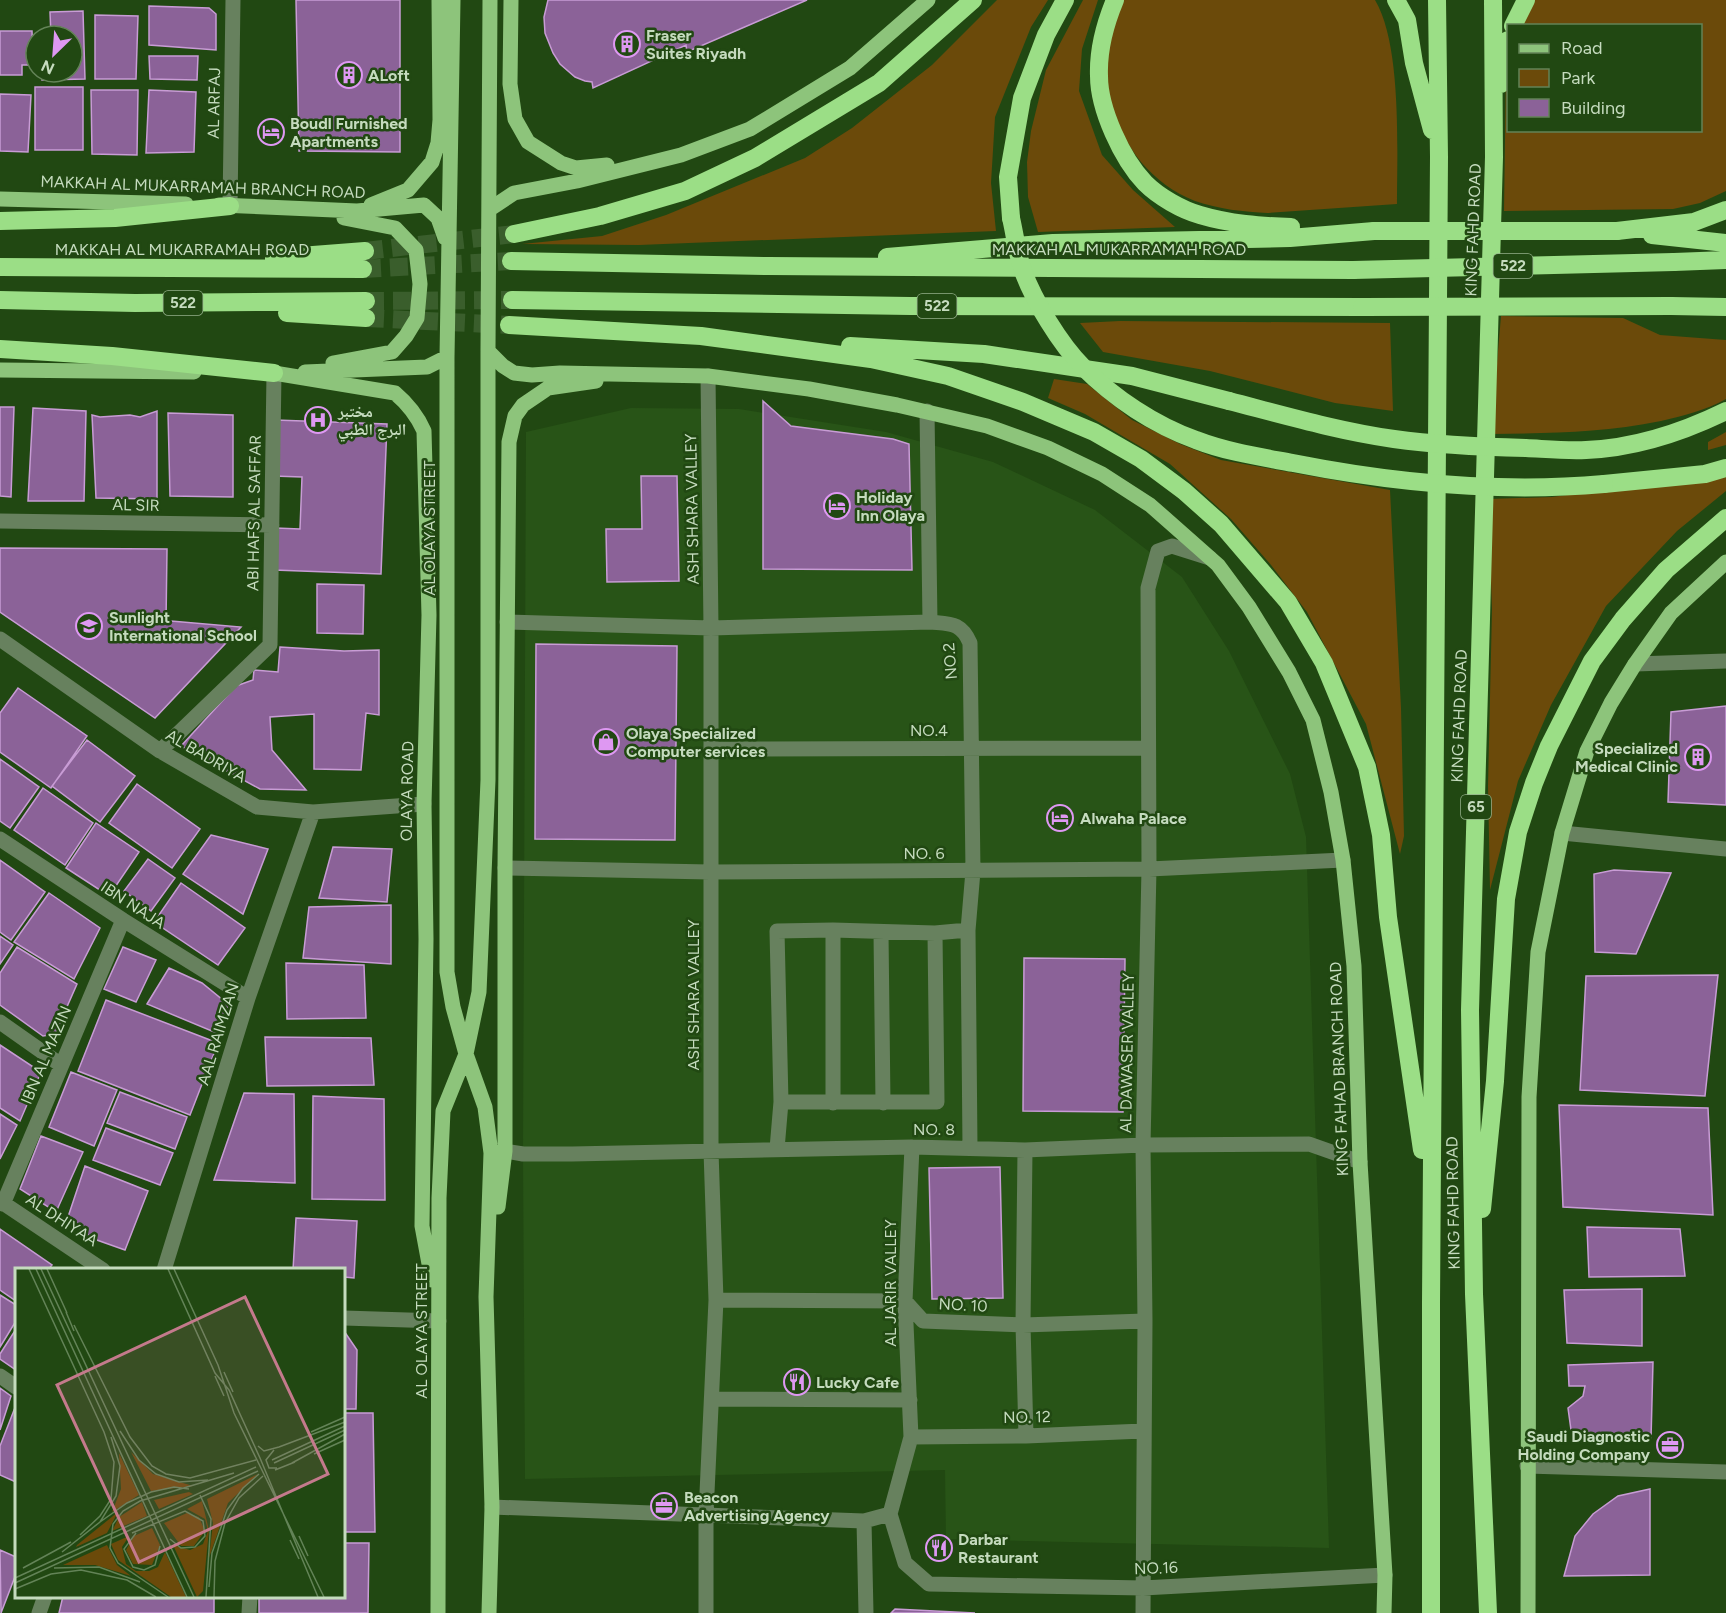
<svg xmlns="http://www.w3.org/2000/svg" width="1726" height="1613" font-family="Figtree,'Noto Naskh Arabic',sans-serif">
<rect width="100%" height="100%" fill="#214812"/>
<path fill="#285417" d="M631,408l108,1 147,23 107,30 102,48 87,67 47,74 61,123 16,63 23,711 -383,-9 -1,-69 -420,9 -2,-325 3,-722z"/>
<path fill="#6b4a0a" d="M997,0h51l-17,27 -36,90 -4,66 5,48 -357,14 -117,-1 80,-8 64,-21 139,-57 47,-30 80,-63z
M1083,0h15l-16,49 -3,42 23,64 31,35 42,37 -137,5 -10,-35 -1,-35 4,-31 15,-61z
M1121,0h254c27,45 22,150 22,204l-129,9c-24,-1 -50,-4 -73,-12 -43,-17 -72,-54 -84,-98 -2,-7 -6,-15 -6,-22 0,-10 3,-22 4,-32 3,-19 4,-32 12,-49z
M1529,0h197v191l-26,12 -27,6 -169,2 2,-144 2,-16v79h192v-104l-183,-1z
M1501,316l122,2 37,17 66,5v59c-20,11 -43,17 -65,22 -59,12 -110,12 -170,13z
M1120,321l270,2 3,88 -58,-8 -125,-32 -107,-19 -23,-29z
M1054,379l33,5 45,36 48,24 41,16 169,30 11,218 3,128 -4,18 -34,-130 -59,-112 -36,-47 -40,-46 -61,-55 -85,-50 -37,-16z
M1726,432v13l-18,5v-8z
M1726,474v17l-49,40 -71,75 -55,99 -33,76 -28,109 -2,-104 4,-177 -4,-110 64,-2z"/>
<path fill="#8b6298" stroke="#c89cd5" stroke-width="1.5" d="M296,0h104v152l-101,-1z
M548,0h259l-120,52 -1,-7 -93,43 -1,-6 -7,-1 -10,-4 -15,-13 -7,-11 -8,-20 -1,-16z
M149,6l60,2 7,6v36l-67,-5z
M83,11l2,68 -43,1v-8h30v-36h-21l-1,-24z
M95,15l43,1 -2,63h-41z
M0,31h32l1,34h-11v10h-22z
M149,56h49l-1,24 -47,-1z
M35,87h48v63h-48z
M91,90h47l-1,65 -45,-1z
M149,90l47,2 -2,60 -48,1z
M0,94l31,1 -3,57 -28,-1z
M763,401l28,25 102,13 16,5 3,126 -149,-1z
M0,407h14l-3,90 -11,-1z
M33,408l53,3 -2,90h-56z
M157,411v88l-61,-1 -4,-83 8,2 30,-2 10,2z
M168,413l65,2v82l-63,-1z
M275,420l112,4 -6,150 -107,-4 2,-42 24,1 2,-52 -29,-1z
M641,476h36l2,105 -72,1 -1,-53h36z
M0,548l167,1 -1,74 5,-2 70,6 -86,91 -155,-106z
M317,584l47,1 -1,49 -46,-1z
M536,644l141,2 -2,194 -140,-1z
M280,647l64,4 35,-1v65l-13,-2 -5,57 -47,-1v-55l-44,3 2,33 34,40 -46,-1 -79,-43 55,-60 17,-6 1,-10 24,2z
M18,688l69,48 -36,52 -51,-36v-39z
M1726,706v99l-58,-3 3,-90z
M87,740l48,36 -35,46 -48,-36z
M0,759l39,28 -29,41 -10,-7z
M137,784l63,45 -28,39 -63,-45z
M43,788l50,35 -28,42 -51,-35z
M96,823l43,29 -30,44 -43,-28z
M211,835l57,14 -25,65 -60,-40z
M333,847l59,2 -5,53 -68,-4z
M148,859l27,19 -24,33 -27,-20z
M0,860l45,32 -34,48 -11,-8z
M1614,870l57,3 -35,81 -41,-2 -1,-78z
M181,883l64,45 -27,37 -64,-43z
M49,893l51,35 -26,51 -60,-37z
M391,905v59l-88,-6 6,-51z
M0,936l13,9 -13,19z
M17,947l60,37 -22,50 -12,2 -43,-31v-32z
M123,947l33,13 -20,42 -32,-13z
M1024,958l101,1 -2,153 -100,-1z
M286,963l78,2 2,53 -79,1z
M169,968l33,15 27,22 -10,29 -72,-30z
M1718,975l-13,121 -125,-6 6,-114z
M106,1000l112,43 -28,72 -112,-44z
M265,1037l106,1 3,47 -107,1z
M0,1045l41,27 -21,49 -20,-13z
M71,1072l46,18 -23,56 -45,-19z
M120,1092l67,25 -12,32 -68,-26z
M244,1093l50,1 1,89 -81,-3z
M313,1096l71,3 1,101 -73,-1z
M1559,1105l149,3 5,107 -150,-8z
M0,1114l17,11 -17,34z
M106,1128l67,25 -13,32 -67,-25z
M41,1136l42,16 -27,60 -36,-23z
M85,1166l63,25 -23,59 -31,-11 -27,-19z
M1000,1167l3,131 -71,1 -3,-131z
M296,1218l61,3 -3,57 -10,-1v-7h-51z
M1587,1227l93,2 5,47 -96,1z
M0,1229l52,36 -4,5h-32v31l-16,-11z
M1642,1289v57l-75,-3 -3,-53z
M0,1295l16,10v16l-16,26z
M16,1329v41l-16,-11v-5z
M344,1331l13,19 -1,59h-12z
M1653,1362l-2,77 -69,3 -11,-12 -3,-22 15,-12 2,-10h-16l-1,-21z
M0,1388l11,8 -11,34z
M16,1405v77l-16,-7v-29z
M344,1413h29l2,119h-31z
M1650,1489v86l-86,1 11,-40 18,-22 25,-18z
M344,1543h25l-1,70h-109v-17h85z
M0,1550l16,7v17l-15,39z
M63,1596h151v17h-155z
M895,1609l80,4h-84z"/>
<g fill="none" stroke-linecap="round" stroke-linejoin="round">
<path stroke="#3a5e2c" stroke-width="18" stroke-dasharray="18 9" stroke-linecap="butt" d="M365,251l149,-17
M363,269l148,-8
M366,301l146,-1
M366,318l143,7"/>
<path stroke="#67815e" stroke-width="15" d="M230,206l3,-206
M927,411l3,211
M0,521l272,4
M507,622l204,6 219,-6c20,2 31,0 40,21l3,228 -5,59 2,217
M0,639l160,112 97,56 56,5 111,-8
M1635,664l91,-3
M711,749l436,-1
M160,751l110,-106 4,-272
M1562,833l164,16
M0,839l123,81 125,78
M505,868l205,4 439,-3 194,-9
M833,930v173
M881,933l2,170
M0,1022l61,43
M781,1102l-4,-171 56,-1 102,3
M912,1147l-7,154 6,136 -21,77 15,49 24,21 214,4 242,-13
M777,1149l4,-47h156l-2,-169 33,-3
M1025,1150l-2,175 3,111
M505,1151l18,3h49l340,-7 113,3 118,-5 166,-1 51,18
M0,1201l103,69
M3,1204l120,-284
M164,1270l84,-272 65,-186
M716,1300l189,1 18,20 100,4 122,-4
M344,1318l95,3
M0,1376l16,11
M712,1399l198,1
M911,1437l115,-1 117,-5
M1527,1466l199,6
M492,1507l372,14 26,-7
M864,1521l2,92
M39,1613l6,-17
M249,1613l1,-17
M706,1613v-99l10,-214 -5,-149v-523l-3,-252
M1143,1613l2,-292 -2,-176 6,-276 -1,-281 10,-37 14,-5 38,12"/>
<path stroke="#8dc47b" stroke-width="15" d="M453,0l-6,357v615l6,35 13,47 19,53 6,46 -5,144 6,210 -3,106
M511,0l-1,84 5,35 13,23 33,21 15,5 31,-3
M0,199l186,5
M219,205l138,6 67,-6 14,13 7,20
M371,205l37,-15 24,-28 6,-19 2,-23 -1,-120
M490,209l24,-16 63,-12 104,-26 69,-26 100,-61 78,-68
M488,351l15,15 11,7 18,2 28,-2 148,3 101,13 88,16 90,21 61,22 54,26 48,31 68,60 31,42 40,65 24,48 18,72 12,68 11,106 6,196 25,413 -1,38
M333,363l59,-11 14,-16 11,-18 3,-34 -4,-34 -21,-22 -51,-10
M0,370l194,2
M305,372l122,-5 20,-10
M274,373l121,20c13,11 22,22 29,38l5,184 -5,189 2,135 -4,287 10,54
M498,1207l7,-56v-283l4,-426 6,-26 8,-11 25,-17 48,-7
M438,1613l1,-415 4,-87 23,-57 13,-62 9,-212v-429l2,-351
M1528,1613l1,-516 9,-145 24,-119 25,-82 24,-48 24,-39 36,-51 55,-51"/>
<path stroke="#9bde86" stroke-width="18" d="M1115,0c-10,24 -17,50 -16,76 0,33 23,83 46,107 14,14 37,27 55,32 30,9 60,11 91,12
M1396,0l11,20 7,43 18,67
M1513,26l13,-26
M1501,84l7,-44
M1011,218l-3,-41 14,-79 24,-63 19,-35
M0,221l115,-3 115,-12
M1617,231l77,-9 32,-12
M514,234l86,-18 85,-25 70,-33 124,-75 94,-83
M1652,235l74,8
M887,257l166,-14 237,-5 84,-7
M274,258l91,-7
M511,261l257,5 585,4
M1674,262l52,-2
M0,267l363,2
M0,300l135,3 231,-2
M512,300l398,6 452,1
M1671,306l55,1
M287,313l79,5
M509,325l192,11 170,23 77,17 75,26 71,30 47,27 43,32 37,33 67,78 36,61 43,104 14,68 7,82 34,233
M850,346l134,8 148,22 97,25
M0,349l112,7 162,17
M1604,484l101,-10 21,-6
M1482,1209l13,-128 11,-182 12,-67 16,-49 15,-37 43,-85 31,-42 43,-49 60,-52
M1431,1613v-310l8,-1146 -2,-157
M1488,1613l-14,-319 -4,-284 24,-853 -1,-157"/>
<path stroke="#9bde86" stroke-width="18" d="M1011,218c4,17 6,36 12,53 11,30 37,73 60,96 31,31 71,58 113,73 31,12 65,17 97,23 101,20 209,30 311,21
M1374,231h243
M1353,270l321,-8
M1362,307l309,-1
M1229,401c54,14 109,30 165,38 43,6 89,8 132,9 20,1 40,3 60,2 48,-2 97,-18 140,-39"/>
</g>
<defs>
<symbol id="building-ring" viewBox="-11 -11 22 22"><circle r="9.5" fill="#214812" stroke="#de98f2" stroke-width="1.5"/><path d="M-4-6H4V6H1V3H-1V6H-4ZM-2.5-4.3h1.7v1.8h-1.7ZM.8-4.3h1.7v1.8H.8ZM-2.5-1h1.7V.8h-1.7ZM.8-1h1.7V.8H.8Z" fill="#de98f2"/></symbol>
<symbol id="hotel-ring" viewBox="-11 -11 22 22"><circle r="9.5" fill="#214812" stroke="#de98f2" stroke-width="1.5"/><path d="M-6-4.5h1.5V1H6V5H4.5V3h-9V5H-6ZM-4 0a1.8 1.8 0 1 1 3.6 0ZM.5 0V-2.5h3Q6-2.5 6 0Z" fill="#de98f2"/></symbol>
<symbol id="hospital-ring" viewBox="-11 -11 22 22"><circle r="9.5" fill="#214812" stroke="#de98f2" stroke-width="1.5"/><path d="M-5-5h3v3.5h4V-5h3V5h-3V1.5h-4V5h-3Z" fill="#de98f2"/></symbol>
<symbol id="school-ring" viewBox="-11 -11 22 22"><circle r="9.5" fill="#214812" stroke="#de98f2" stroke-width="1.5"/><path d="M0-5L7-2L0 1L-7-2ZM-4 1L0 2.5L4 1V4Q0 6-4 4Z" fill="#de98f2"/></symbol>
<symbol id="shop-ring" viewBox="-11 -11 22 22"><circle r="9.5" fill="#214812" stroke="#de98f2" stroke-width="1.5"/><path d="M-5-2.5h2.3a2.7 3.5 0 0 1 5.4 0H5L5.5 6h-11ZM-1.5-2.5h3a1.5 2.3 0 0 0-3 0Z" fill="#de98f2"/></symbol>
<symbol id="restaurant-ring" viewBox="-11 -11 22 22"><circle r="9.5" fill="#214812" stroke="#de98f2" stroke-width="1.5"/><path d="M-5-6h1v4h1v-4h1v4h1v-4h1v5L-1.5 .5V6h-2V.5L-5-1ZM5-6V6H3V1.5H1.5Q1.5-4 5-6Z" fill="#de98f2"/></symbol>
<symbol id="office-ring" viewBox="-11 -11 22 22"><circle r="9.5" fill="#214812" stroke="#de98f2" stroke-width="1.5"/><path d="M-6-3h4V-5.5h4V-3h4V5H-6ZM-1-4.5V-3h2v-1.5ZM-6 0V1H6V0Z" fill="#de98f2"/></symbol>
</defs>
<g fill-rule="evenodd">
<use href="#building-ring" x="612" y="29" width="30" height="30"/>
<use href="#building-ring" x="334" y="60" width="30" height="30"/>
<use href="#hotel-ring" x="256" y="117" width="30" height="30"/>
<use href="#hospital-ring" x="303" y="405" width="30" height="30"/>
<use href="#hotel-ring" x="822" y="491" width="30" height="30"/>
<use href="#school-ring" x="74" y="611" width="30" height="30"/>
<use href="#shop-ring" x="591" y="727" width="30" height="30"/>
<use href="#building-ring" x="1683" y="742" width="30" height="30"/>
<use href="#hotel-ring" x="1045" y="803" width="30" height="30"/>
<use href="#restaurant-ring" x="782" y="1367" width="30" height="30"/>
<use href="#office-ring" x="1655" y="1430" width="30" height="30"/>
<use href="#office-ring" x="649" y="1491" width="30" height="30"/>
<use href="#restaurant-ring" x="924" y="1533" width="30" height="30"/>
</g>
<g text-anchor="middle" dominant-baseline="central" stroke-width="5" stroke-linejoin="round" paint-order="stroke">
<g fill="#214812" stroke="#94af8a" stroke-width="1.5">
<rect x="1493.5" y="254" width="39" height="24" rx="4.5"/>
<rect x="163.5" y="291" width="39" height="24" rx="4.5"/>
<rect x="917.5" y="294" width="39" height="24" rx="4.5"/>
<rect x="1461" y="795" width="30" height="24" rx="4.5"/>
</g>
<g font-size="15" font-weight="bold" fill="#c5dbbe">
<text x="1513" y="266">522</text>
<text x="183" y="303">522</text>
<text x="937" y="306">522</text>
<text x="1476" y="807">65</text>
</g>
<g font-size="16" font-weight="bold" fill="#c5dbbe" stroke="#214812" text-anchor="start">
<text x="646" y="35">Fraser<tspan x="646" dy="18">Suites Riyadh</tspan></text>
<text x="368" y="75">ALoft</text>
<text x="290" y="123">Boudl Furnished<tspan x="290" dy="18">Apartments</tspan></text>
<text x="338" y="411">مختبر<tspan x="338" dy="18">البرج الطبي</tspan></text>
<text x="856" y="497">Holiday<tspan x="856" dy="18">Inn Olaya</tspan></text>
<text x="109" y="617">Sunlight<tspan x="109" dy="18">International School</tspan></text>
<text x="626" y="733">Olaya Specialized<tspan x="626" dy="18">Computer services</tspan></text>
<text x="1678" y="748" text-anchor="end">Specialized<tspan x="1678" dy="18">Medical Clinic</tspan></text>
<text x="1080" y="818">Alwaha Palace</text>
<text x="816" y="1382">Lucky Cafe</text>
<text x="1650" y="1436" text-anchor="end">Saudi Diagnostic<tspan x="1650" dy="18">Holding Company</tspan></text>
<text x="684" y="1497">Beacon<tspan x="684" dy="18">Advertising Agency</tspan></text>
<text x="958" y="1539">Darbar<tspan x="958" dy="18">Restaurant</tspan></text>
</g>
<g font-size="16" fill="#c5dbbe" stroke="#214812">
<text transform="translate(214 103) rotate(-89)">AL ARFAJ</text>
<text transform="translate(203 187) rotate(2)">MAKKAH AL MUKARRAMAH BRANCH ROAD</text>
<text transform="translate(1473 230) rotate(-88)">KING FAHD ROAD</text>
<text x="182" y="249">MAKKAH AL MUKARRAMAH ROAD</text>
<text x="1119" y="249">MAKKAH AL MUKARRAMAH ROAD</text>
<text transform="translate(136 505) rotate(1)">AL SIR</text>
<text transform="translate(692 509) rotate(-91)">ASH SHARA VALLEY</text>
<text transform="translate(254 513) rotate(-89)">ABI HAFS AL SAFFAR</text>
<text transform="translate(429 528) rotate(-90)">AL OLAYA STREET</text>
<text transform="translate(950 661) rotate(-95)">NO.2</text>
<text transform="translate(1459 716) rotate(-88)">KING FAHD ROAD</text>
<text x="929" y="730">NO.4</text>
<text transform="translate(206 756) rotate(30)">AL BADRIYA</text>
<text transform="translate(407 791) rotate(-89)">OLAYA ROAD</text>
<text x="924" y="853">NO. 6</text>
<text transform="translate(133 905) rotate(33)">IBN NAJA</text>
<text transform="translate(693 995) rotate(-90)">ASH SHARA VALLEY</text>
<text transform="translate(218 1034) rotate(-73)">AAL RAIMZAN</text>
<text transform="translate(1127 1053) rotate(-89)">AL DAWASER VALLEY</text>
<text transform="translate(46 1055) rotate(-67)">IBN AL MAZIN</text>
<text transform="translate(1339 1069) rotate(-92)">KING FAHAD BRANCH ROAD</text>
<text x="934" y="1129">NO. 8</text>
<text transform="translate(1453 1203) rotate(-91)">KING FAHD ROAD</text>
<text transform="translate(62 1220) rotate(33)">AL DHIYAA</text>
<text transform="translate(890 1283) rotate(-90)">AL JARIR VALLEY</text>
<text transform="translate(963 1305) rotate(3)">NO. 10</text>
<text transform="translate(421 1331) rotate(-90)">AL OLAYA STREET</text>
<text transform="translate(1027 1417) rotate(-1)">NO. 12</text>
<text transform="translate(1156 1568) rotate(-2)">NO.16</text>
</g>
</g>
<g transform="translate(15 1268)">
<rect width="330" height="330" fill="#214812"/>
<path d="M116,184l22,22 40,12 -42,5zM104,185l20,42 -27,17 9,-23zM243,206l-30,29 -19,55 4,-35 -6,-24zM174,224l4,2 -34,15 -5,-9zM187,233l7,29 -6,61 -6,6 -24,-52 17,5 13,-6 5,-13 -3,-12 -18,-10zM127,234l5,14 -35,15 7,-14zM103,244l-11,21 -31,14 1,-2zM172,245l12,4 6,14 -11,15h-13l-17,-23zM137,260l8,17 -8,20 -19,-1 -7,-14 8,-14zM114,268l-7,11 4,17 10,7h13l9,-4 7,-15 21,45h-15l-53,-37 -7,-16zM92,277l10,20 14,11 -36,-11h-32z" fill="#6b4a0a"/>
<path fill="none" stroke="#638357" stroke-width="1.5" d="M14,1l75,163 10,30 -3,37 -11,17 -20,19M21,1l151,328M26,1l153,328M32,1l20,44M153,1l47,104 14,17 31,68 58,139M159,1l44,96 16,48 90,184M51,44l8,19M59,57l56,112 22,29 14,8 24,4 66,-18M209,104l9,20M200,108l9,20M105,163l19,29 17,14 23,8 29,-2M296,164l34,-15M243,178l6,5 15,-4M264,179l66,-25M259,182l-8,10 3,8h8M299,186l31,-14M257,192l73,-34M259,195l71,-33M277,195l53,-29M260,202l20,-8M185,227l11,24 -5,78M85,254l27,-19 24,-11 23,-5 15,2M117,265l53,-22 18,10 2,15 -10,11 -14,1 -11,-9M121,265l-12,16 9,18 11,3 11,-5 5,-19M284,268l9,20M275,272l9,19M47,284l38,-30 16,-26 4,-30 -9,-29M8,300l48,-26M39,300l45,-1 41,15M0,310l241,-111M0,315l243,-112M194,319l3,-34 15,-43 16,-22 16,-14M0,321l36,-15 30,-4 46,10 29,17M153,329l-50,-34 -8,-15 3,-24 10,-13 17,-10 94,-28M199,329l1,-36 10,-38 14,-25 24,-22"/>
<path fill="#c47a8c" fill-opacity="0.15" stroke="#c47a8c" stroke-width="3" d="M230,29l83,177 -189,88 -82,-177z"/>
<rect width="330" height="330" fill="none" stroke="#c5dbbe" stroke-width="3"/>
</g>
<rect x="1507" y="24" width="195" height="108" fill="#214812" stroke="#638357" stroke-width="1.5"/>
<rect x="1519" y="44" width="30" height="9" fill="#8dc47b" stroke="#638357" stroke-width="1.5"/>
<text x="1561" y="54" font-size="18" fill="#c5dbbe">Road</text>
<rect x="1519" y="69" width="30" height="18" fill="#6b4a0a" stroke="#638357" stroke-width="1.5"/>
<text x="1561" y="84" font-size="18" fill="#c5dbbe">Park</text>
<rect x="1519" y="99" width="30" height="18" fill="#8b6298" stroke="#638357" stroke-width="1.5"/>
<text x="1561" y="114" font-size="18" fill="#c5dbbe">Building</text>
<g transform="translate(54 54) rotate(205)"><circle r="28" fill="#214812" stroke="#638357" stroke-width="1.5"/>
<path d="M0-4.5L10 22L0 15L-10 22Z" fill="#de98f2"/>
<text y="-9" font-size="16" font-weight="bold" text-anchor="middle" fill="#c5dbbe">N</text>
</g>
</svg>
